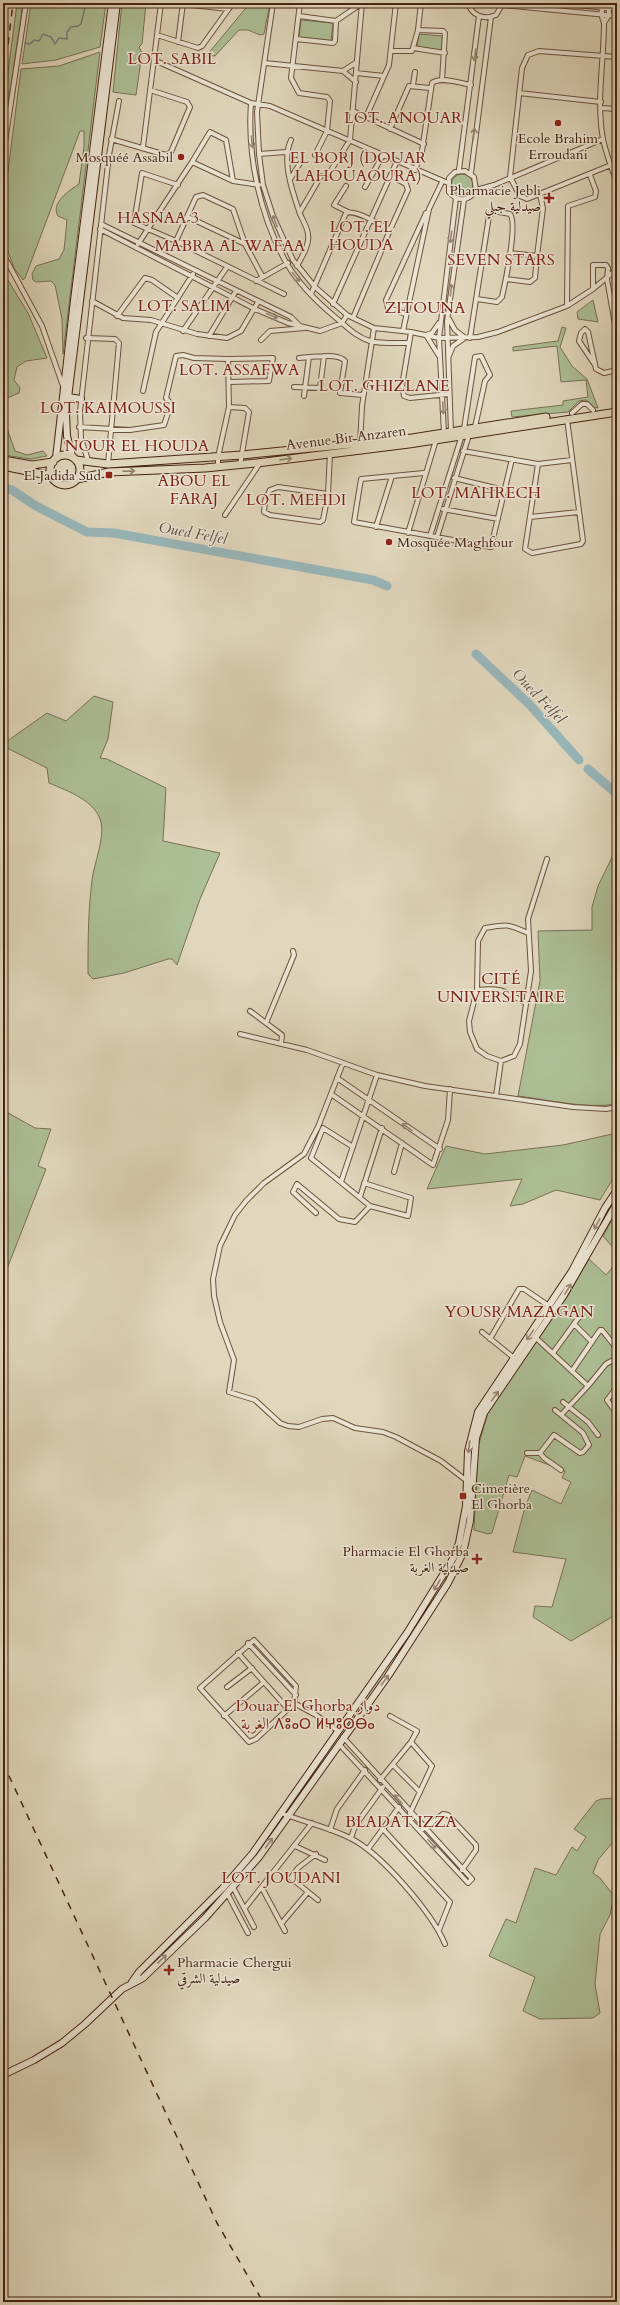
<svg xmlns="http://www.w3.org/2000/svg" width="620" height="2305" font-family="Cardo,Amiri,'Noto Sans Tifinagh',serif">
<rect width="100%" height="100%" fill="#e1d7bd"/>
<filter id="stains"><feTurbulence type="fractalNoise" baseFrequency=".005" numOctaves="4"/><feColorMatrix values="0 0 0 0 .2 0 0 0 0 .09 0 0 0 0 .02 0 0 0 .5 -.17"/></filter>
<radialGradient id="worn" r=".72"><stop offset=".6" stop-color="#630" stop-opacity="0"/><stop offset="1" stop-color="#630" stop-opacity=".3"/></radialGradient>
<path fill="#adbf96" stroke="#797254" d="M17,3h6l-20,136v-28z
M31,3h75l-6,44 -44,13 -34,4z
M122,3h24l-4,41 -3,3 3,6 -6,42 -23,-3z
M250,3h20l-6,31 -4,1 -12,-5h-9l-24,26 -8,-1z
M301,20l32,3 -2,18 -32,-3z
M419,34l24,2 -1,14 -25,-2z
M100,52l-37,302 -1,-35 -7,-34 -4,-4 -15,1 -3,-2 -1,-6 4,-8 23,-7 5,-9 3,-30 -9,-4c-8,-13 12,-26 21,-32l5,-37v-16h-4l-55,147 -2,2 -9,-12 -8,-22 -3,-16 1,-28 17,-133 38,-3z
M451 185a11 11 0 1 1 22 0a11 11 0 1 1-22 0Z
M3,272l25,41 19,45 -21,3 -9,6 -3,13 6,8 -1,5 -12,5 -4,5z
M593,300l5,22 -20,-3 -1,-7z
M562,327l4,1 -6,19 12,19 15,13 11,29 -4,-1 -8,-7 -7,1 -11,11 -56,5 -1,-6 52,-6v-4l25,-4 -2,-17 -25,2 -4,-36 -44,5v-4l45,-6z
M3,417l12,34 12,4 16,-4 4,5 -16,3 -28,-4z
M94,696l19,6 -5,37 -8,19 7,1 59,29 -3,53 57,12 -20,46 -23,66 -5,-6h-4l-44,14 -31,6 -5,-5c0,-31 0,-63 4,-94 2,-16 13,-43 9,-58 -5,-21 -33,-31 -52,-39l-2,-15 -44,-22v-2l44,-31 19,8z
M617,847v257c-32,5 -67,-4 -99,-8l22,-115 -2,-50 54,-1v-23l6,-21z
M3,1110l32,18 16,1 -13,37 8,3 -43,110z
M617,1133v39l-17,28 -44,-10 -33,14 -13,2 12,-27 -95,10 19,-43 39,8 78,-9z
M615,1214l2,2v36l-14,-16z
M589,1259l17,16 11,-13v352l-46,27 -38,-24 2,-11 17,1 14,-48 -53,-7 12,-45 7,-17 29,14 10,-22 -9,-4 3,-7 -40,-15 -8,21 -8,-2 -17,58 -4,1 -14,-4 4,-83 11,-38 81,-117z
M617,1798v39l-19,23 -5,13 7,5 14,18 -4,19 -10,19 -5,50 5,29 -7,5 -53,1 -17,-8 12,-34 -46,-21 17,-37 10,4 19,-55 21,7 16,-28 5,4 9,-14 -12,-8 22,-28 5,-2z"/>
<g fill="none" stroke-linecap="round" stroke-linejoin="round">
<path stroke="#777d78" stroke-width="1.5" d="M25,43l5,1 4,-4 5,1 4,-7 8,3 4,7 4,-6 8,1v-7l4,-5 7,-1 3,-2 5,-21"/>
<path stroke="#98b7bb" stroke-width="9" d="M3,488l9,2 24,16 51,26 27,1 259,47 14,6
M476,654l53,50 50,56
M588,769l29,25"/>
<defs>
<path id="minor" d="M273,3l-16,109 2,42 4,31 10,31 20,44 22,27 32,28 27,13 37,4 28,6 39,-1 20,-5 69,-26 26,-17 24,-20
M300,3l-9,75 8,15 28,4 3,4 -3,30 -12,24
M468,3c4,13 16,17 28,12l7,-12
M556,3l61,6
M604,3l-3,11 3,9c0,38 -8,78 -1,116 3,15 9,30 14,44
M183,4l45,5
M503,5l114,11
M299,16l37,5 26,-18
M604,23l5,-8 -1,-12
M418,30l25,1 2,2 -3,47
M157,35l41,13 4,-2 31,-43
M296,39l37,4 2,-2 1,-20
M178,42l5,-39
M413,48l32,5
M391,51h21l6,-21 3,-27
M154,60l97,43 19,3 178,77
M265,63l78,8 13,11
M343,71l14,-9
M356,73l28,3
M413,85l2,-13
M519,93l82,9
M251,103c-4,53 9,114 36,161 12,20 30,38 48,53 11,9 21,20 35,24 12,3 27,2 39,2
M602,108l15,1
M353,111l71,33
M366,117l23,-52 7,-62
M390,129l19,-43 21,2
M111,139l55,16 5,-3 19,-45 -3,-5 -37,-12
M291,140c-10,21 2,53 9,74 3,7 8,14 8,21 2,10 -7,23 -11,31
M143,147l18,-144
M259,154l27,-2
M3,155l23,-152
M192,162l41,19 26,4
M611,165l-84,34 -7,-3 -10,-19 12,-109 6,-13 11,-4 78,6
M415,170l7,-19 10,-68c8,-7 29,0 39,2
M459,170l20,-154
M471,173l20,-156
M328,175l22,-35 12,-137
M291,178l9,-15
M178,185l-36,-12 -8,50 42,18 108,53
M346,186l-12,19 14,7
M365,187l18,-32
M476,190l-2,-13 -9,-6 -10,1 -6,6v14c8,10 20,10 27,-2l18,-5 109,-46
M300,212l21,-36
M188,217l57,27
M101,224l190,93 9,9
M100,229l155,80 33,14 32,8 22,-8 5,-8
M390,230l18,-40 -2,-6 -15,-8
M176,241l20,-44 7,-2 30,14 12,35 17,32
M138,244l54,-82 18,-30 16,8 7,41
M3,254l39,72 21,60
M537,256l6,-48 -3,-13
M506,279l24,3 5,-4 2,-22 -27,-3
M256,281l32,-18
M593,289v-24h13l2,3 -1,11 10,57
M311,294l35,-81c10,-4 34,12 44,17l-37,88
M92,301l31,17 28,2 46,14 30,4 14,-7 17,-29
M333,304l64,-143
M567,306l1,-100 27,-9 1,-6 -6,-16
M406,314l-18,-6 -2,-8 40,-87
M117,316l28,-38 7,2 26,18
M449,319l6,11 9,7
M183,331l44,-64
M403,331l26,-122 13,-27
M411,332l-9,54 2,10 6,2 39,-4
M209,336l27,-45
M86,338l29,1 4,4 -11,121
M470,338l19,-122 5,-5 16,3c8,9 -5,70 -8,83l-5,5 -20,-3
M261,340l9,-9 35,-3
M439,356l-13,-21 6,-2 7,-10
M449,356l4,-10 10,-7
M299,358l10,-1
M595,365l-16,-24 2,-8 4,-4 3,3 8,37 8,4 13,-3
M294,387l26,1 4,-32
M143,391l13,-59 37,-58
M304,396l5,-39c10,0 29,-4 36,4l-5,32 23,2
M229,407l16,1 4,4 -9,53
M572,413l10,-9h5l6,6
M79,427l51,3 34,-5 7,-21 -5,-6 10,-42 7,-1 11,3 34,1
M464,429l11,-72 6,-1 9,19 -5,6 -10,46
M451,432l-4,-111 17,-121
M446,434l-2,-1 -5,-95 17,-140
M360,445l2,-39 12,-78
M463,451l75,13 34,-4
M89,463l-8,-24 -1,-28 29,-256 10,-54
M538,464l-13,85 7,4 49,-9 2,-3 -16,-122
M218,467v-10l11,-50 -1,-48 45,-1 -4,23 -39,1
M424,473l-63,6 -7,43 137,25 21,-88
M454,478l50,12
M328,494l-50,-7 -8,3 -5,11 -1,11 6,3 50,7 3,-2 5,-26 2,-41
M443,509l55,10
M225,515l35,-52
M530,517l49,-5
M376,527l16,-51
M408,533l28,-93
M430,536l32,-101
M437,537l32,-102
M477,990c26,-3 28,2 49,13
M250,1011l32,24 -1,9
M266,1023l28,-68 -1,-4
M240,1034l67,16 70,25 48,11 148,21 33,2 11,-2
M501,1061l-14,-5 -10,-7 -7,-17 -1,-11 8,-31 1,-49 7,-13c22,-4 23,-4 43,5
M343,1063l-25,64 -14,27 -40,29 -18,18 -11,14 -15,31 -7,33 1,17 6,26 14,38 -5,32 26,8 25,23 8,3 11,1 23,-8 11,-1 22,10 28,4 13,5 45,24 26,20
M337,1078l103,71
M331,1094l102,71 15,-45 2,-31
M496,1096l5,-35 13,-5 6,-12 11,-73 -3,-52 19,-60
M353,1147l-30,-19 -12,30 59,48 38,10 3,-18 -47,-15
M394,1172l8,-29
M341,1182l36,-107
M360,1197l22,-69
M316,1213l-23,-21 4,-8 42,35 16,3 15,-16
M574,1324l18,18
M482,1332l32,26
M536,1338l52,48 18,-22 11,-6
M490,1339l29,-50h5l25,17
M553,1353l26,-36
M572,1371l28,-41h2l15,19
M617,1387l-10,13 10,14
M563,1402l25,20 10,13
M561,1415l27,-29
M527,1453h13l14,-18 26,18 3,-1 6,-7 -6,-12 -28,-23
M540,1453l4,5 17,12
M248,1643l48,52
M238,1653l50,56 6,-6
M227,1687l25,-19
M288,1709l-32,30 -7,3 -49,-54 54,-48 42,46 -2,17 22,12 22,16
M224,1716l40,-34
M339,1744l129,139 4,-4 -129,-142
M393,1765l27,27
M380,1780l31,-38 6,-11 -27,-15
M281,1813c23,9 47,14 69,25 31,15 82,75 95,106
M410,1813l22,-47 -21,-24
M382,1828l68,74 -11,28
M423,1829l20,-15 5,1 28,30v5l-14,20
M330,1830l7,-21 28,-39
M351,1838l4,-12 28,-39
M295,1846l30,14
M368,1849l31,-42
M316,1854l-18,14 -7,10 27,22
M233,1887l21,40
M262,1888l23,43
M227,1893l21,40
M245,1908l67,-85
M281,1924l27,-32"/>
<path id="secondary" d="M68,397l13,2
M72,456l-5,-20 -1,-22 51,-411
M56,458l18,-158 38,-297
M132,1982l7,-10 83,-83 31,-36 154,-220 47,-76 5,-14 7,-37 2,-55 10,-39 94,-141 33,-63 12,-18
M3,2075l31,-15 28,-17 23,-19 37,-35 21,-11 62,-60 54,-61 129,-181 60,-93 15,-30 7,-32 6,-83 8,-25 80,-118 53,-92"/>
<path id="trunk" d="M50 470a15 15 0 1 1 30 0a15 15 0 1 1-30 0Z
M3,460l29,5 21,-3
M76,460l32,4 134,-9 170,-17 134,-21
M3,466l49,10
M77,479l32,-7 96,-4 52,-5 152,-19 208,-32"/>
</defs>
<use href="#minor" stroke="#6c523e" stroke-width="6"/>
<use href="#secondary" stroke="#452513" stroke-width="8"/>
<use href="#trunk" stroke="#452513" stroke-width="9"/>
<use href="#minor" stroke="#ece5d4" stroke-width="4"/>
<use href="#secondary" stroke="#ece5d4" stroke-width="6"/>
<use href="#trunk" stroke="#e1d7bd" stroke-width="7"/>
<path stroke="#452513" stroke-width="1.5" stroke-dasharray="7 7" stroke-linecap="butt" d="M3,86l10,-83
M3,1763l214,460 46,79"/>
</g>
<defs><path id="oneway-shaft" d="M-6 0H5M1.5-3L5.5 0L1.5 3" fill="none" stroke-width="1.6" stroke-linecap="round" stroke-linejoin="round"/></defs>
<g stroke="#988574">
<use href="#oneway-shaft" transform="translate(475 55) rotate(98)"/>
<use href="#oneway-shaft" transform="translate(474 134) rotate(-83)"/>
<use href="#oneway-shaft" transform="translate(252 142) rotate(84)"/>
<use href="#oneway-shaft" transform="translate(275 221) rotate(-111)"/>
<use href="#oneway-shaft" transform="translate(451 237) rotate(97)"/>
<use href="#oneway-shaft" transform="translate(296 277) rotate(51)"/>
<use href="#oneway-shaft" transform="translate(451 290) rotate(-83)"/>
<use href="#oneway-shaft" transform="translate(272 316) rotate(24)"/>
<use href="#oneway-shaft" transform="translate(443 408) rotate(87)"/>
<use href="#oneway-shaft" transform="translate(407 1127) rotate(-145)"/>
<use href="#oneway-shaft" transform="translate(597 1224) rotate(118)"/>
<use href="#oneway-shaft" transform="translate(568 1289) rotate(-58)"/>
<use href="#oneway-shaft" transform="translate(530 1335) rotate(125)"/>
<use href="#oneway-shaft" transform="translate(495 1396) rotate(-54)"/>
<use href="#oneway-shaft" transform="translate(469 1447) rotate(97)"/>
<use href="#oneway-shaft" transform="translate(437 1585) rotate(120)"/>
<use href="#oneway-shaft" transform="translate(385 1680) rotate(-53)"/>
<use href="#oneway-shaft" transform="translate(398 1799) rotate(-134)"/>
<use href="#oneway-shaft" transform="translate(269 1843) rotate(-55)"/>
<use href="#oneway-shaft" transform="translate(432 1844) rotate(48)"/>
<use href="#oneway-shaft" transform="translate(162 1959) rotate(-44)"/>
</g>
<g stroke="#937e68">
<use href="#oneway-shaft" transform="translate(286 459) rotate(-8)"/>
<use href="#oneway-shaft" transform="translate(129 471) rotate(-2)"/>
</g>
<g fill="#8f2418" stroke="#ece5d4" stroke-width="1.5">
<circle cx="558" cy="123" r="4"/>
<circle cx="181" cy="157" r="4"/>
<path d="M547 192h4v4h4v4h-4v4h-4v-4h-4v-4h4z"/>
<rect x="105" y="471" width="8" height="8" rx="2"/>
<circle cx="389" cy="542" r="4"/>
<rect x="459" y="1492" width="8" height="8" rx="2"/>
<path d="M475 1553h4v4h4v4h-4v4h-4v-4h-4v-4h4z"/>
<path d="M167 1964h4v4h4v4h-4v4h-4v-4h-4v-4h4z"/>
</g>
<g text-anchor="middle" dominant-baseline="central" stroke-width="3" stroke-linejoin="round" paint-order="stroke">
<g font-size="14" fill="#452513" stroke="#ece5d4" text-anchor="end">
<text x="558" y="138" text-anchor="middle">Ecole Brahim<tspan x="558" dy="16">Erroudani</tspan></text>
<text x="173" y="157">Mosquéé Assabil</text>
<text x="541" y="190">Pharmacie Jebli<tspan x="541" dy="16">صيدلية جبلي</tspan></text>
<text x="101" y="475">El Jadida Sud</text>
<text x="397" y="542" text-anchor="start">Mosquée Maghfour</text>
<text x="471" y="1488" text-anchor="start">Cimetière<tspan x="471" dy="16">El Ghorba</tspan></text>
<text x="469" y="1551">Pharmacie El Ghorba<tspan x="469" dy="16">صيدلية الغربة</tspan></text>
<text x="177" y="1962" text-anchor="start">Pharmacie Chergui<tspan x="177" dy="16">صيدلية الشرقي</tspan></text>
</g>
<g font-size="14" fill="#452513" stroke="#ece5d4">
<text transform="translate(346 438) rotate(-7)">Avenue Bir Anzaren</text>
</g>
<g font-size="15" font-style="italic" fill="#5a4a3d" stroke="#ece5d4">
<text transform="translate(193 533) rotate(10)">Oued Felfel</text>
<text transform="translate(539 696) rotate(46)">Oued Felfel</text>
</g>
<g font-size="16" fill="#7a1f14" stroke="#ece5d4">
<text x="172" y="59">LOT. SABIL</text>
<text x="403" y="118">LOT. ANOUAR</text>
<text x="358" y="158">EL BORJ (DOUAR<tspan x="358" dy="18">LAHOUAOURA)</tspan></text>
<text x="158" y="218">HASNAA 3</text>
<text x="361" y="227">LOT. EL<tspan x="361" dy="18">HOUDA</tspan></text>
<text x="230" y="246">MABRA AL WAFAA</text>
<text x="501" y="260">SEVEN STARS</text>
<text x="184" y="306">LOT. SALIM</text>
<text x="425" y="308">ZITOUNA</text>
<text x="239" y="370">LOT. ASSAFWA</text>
<text x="384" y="386">LOT. GHIZLANE</text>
<text x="108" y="408">LOT. KAIMOUSSI</text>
<text x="137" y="446">NOUR EL HOUDA</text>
<text x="194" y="481">ABOU EL<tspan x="194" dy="18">FARAJ</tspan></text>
<text x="476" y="493">LOT. MAHRECH</text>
<text x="296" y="500">LOT. MEHDI</text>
<text x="501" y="979">CITÉ<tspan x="501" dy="18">UNIVERSITAIRE</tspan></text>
<text x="519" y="1312">YOUSR MAZAGAN</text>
<text x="308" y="1706">Douar El Ghorba دوار<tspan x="308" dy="18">الغربة ⴷⵓⴰⵔ ⵍⵖⵓⵔⴱⴰ</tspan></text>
<text x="401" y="1822">BLADAT IZZA</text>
<text x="281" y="1878">LOT. JOUDANI</text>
</g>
</g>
<rect width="620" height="2305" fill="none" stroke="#e1d7bd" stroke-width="16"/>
<rect x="4" y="4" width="612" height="2297" fill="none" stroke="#452513" stroke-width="2"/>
<rect x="8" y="8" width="604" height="2289" fill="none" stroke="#452513"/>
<rect width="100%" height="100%" filter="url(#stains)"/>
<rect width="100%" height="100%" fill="url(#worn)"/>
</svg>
